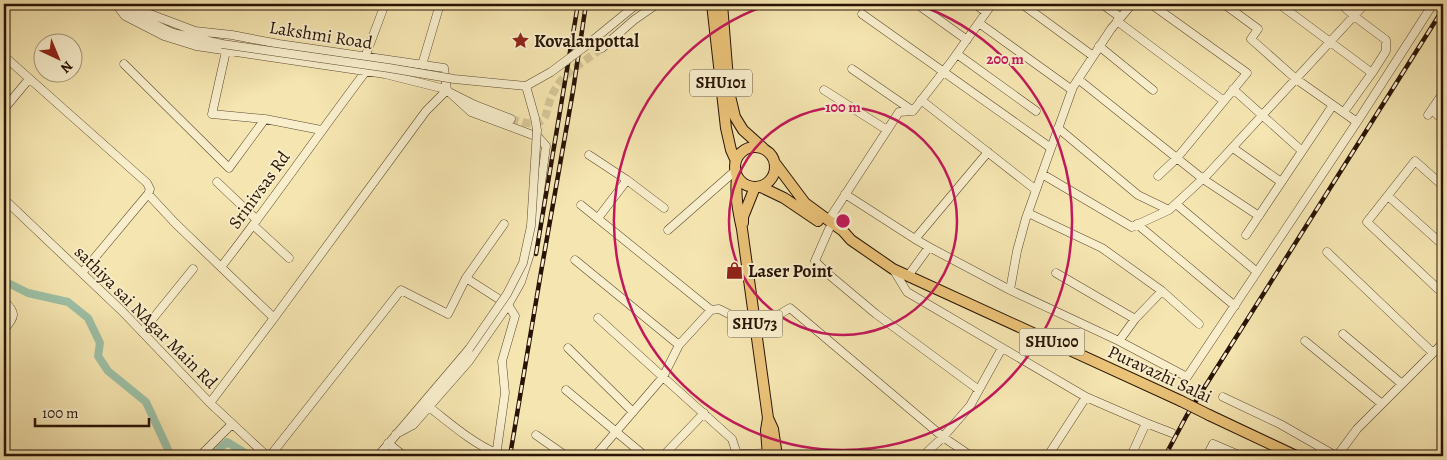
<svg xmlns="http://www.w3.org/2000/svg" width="1447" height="460" font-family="Alegreya,serif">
<rect width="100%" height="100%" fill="#f5e5b0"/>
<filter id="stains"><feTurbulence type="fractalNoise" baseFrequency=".004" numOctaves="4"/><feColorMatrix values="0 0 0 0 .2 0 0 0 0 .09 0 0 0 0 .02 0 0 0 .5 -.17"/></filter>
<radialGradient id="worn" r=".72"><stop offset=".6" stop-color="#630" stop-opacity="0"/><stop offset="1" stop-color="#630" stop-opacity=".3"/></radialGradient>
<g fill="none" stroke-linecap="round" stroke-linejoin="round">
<path stroke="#9dc0a6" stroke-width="8" d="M4,281l24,12 40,9 20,16 12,25 -2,13 10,15 38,31 25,54
M212,456l15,-14 23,14"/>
<path stroke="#d6c696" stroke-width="8" stroke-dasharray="8 4" stroke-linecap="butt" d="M511,119c9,2 21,8 30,2 7,-4 5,-11 8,-17 1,-6 5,-13 8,-18 11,-16 30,-26 45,-38"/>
<defs>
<path id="minor" d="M116,4l9,12 39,20 32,10 189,28 56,14 34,17 36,14
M116,4l34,10 45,17 37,4 47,9 165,24 3,22
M917,4l50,36
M975,4l11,8
M1022,4l71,52
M1102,4l18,13
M1151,4l96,69 -70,85 -19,18
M1224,4l34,25 -7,10 45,40 61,43
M1279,4l93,69 14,-22v-11l-32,-24 -13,-12
M884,5l1,-1
M125,10l48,23 49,11
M862,14l189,134
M1117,21l107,80
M979,23l93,67
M1099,46l54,44
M602,48l32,-28 23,-16
M226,51l-14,63 53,5 56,11
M957,54l79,57
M4,56l143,127 3,6 -2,5 -66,79
M365,57l20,-53
M124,64l105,104 36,-49
M422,65l18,-61
M852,69l61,42
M1078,79l125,100 56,37
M1233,89l69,62
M824,90l63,40
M921,100l115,90
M4,109l25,-30
M1432,110l11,10
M1344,112l28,-39
M1428,115l15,-22
M1058,128l80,67 31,15
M1233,148l48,34
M589,155l38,25 -29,38
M1042,174l90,53 37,-17 39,-36 157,-170
M627,180l37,28
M217,182l40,38
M1443,186l-28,-25 -48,61 71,67 5,1
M148,194l27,29 99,95
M845,194l70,45 14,8 81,43 109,51 68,36 170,-255 76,-118
M1388,196l55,49
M4,199l118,112 88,92 57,53
M1176,204l81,68
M581,205l130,105 8,-1 36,18
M1028,213l74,35 60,43 37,33
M828,221l71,-109 14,-1 38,-49 41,-58
M1137,224l98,82
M253,225l36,33
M829,229l-14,32 12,12 49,41 103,76
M668,230l67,-59
M1246,235l87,-130
M915,239l73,-87
M1327,252l106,101
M575,260l104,85 32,-35
M221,267c50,-64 96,-131 145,-196
M893,269l14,23 179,105 -35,54 6,5
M1056,273l79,46
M908,276l21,-29
M466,278l42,27 7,11 -13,45 3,32 -9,63
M1010,290l7,-39 9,-33 47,-131 38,-58 21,-25
M4,301c14,13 10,16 0,29
M598,318l65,59 16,-32
M755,329l35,-21 153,129 28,19
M142,332l51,-63
M1343,334l59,50
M1119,341l16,-22 27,-28
M1305,341l77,63
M568,348l65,64
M566,390l79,66
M1086,397l60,26 -15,33
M1223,397l57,27 56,32
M210,403l64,-85 152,-207 21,-21
M429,407c22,17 42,35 67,46
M1146,423l26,10
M396,434l17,-9 56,-64 39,-56 13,-23 12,-38 13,-98 -8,-9 -67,-25 -24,-22
M536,435l30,21
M388,443l16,13
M200,456l32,-32
M270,456l131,-166 47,24 18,-36 38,-54
M378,456l91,-107
M595,456l68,-79 69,62 5,15 35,-1
M663,456l41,-43
M923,456l20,-19 27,-31 32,-58
M1207,456l6,-12 28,12
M1337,456l20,-27 86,-86"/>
<path id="major" d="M712,4l14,124 5,22 5,11
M722,4l7,88 6,25 8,13 20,18
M735 167a20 20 0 1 1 40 0a20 20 0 1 1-40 0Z
M775,163l30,40 38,28 8,9 42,29 288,132
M737,177c-2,18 1,34 5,52l26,189 -2,12 2,26
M761,187l23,11 34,23
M743,223v-6l12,-30
M1209,415l87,41
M768,418l5,11 4,27"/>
</defs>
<use href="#minor" stroke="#5b4830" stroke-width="9"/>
<use href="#major" stroke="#281305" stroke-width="12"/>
<use href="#minor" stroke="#f8eecc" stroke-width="8"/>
<use href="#major" stroke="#eac278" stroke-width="10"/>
<defs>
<path id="rail" d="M536,254l42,-250
M510,456l31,-184 32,-181 13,-87
M1165,456l22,-41 256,-406"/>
</defs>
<use href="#rail" stroke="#281305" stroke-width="4.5"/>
<use href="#rail" stroke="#f8eecc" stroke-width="2.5" stroke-dasharray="8" stroke-linecap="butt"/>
<defs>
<path id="minor-bridge" d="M222,44l167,24 65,11 72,7 25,-14 36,-27 50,-41
M469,349l38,-55 16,-31 8,-37 6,-96 -2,-12 -9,-32"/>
<path id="major-bridge" d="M1181,401l28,14"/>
</defs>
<use href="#minor-bridge" stroke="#5b4830" stroke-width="9" stroke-linecap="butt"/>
<use href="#major-bridge" stroke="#281305" stroke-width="12" stroke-linecap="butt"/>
<use href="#minor-bridge" stroke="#f8eecc" stroke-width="8"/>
<use href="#major-bridge" stroke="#eac278" stroke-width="10"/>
</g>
<g fill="none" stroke="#c2185b" stroke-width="2.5">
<circle cx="843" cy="221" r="114"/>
<path d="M916 4A229 229 0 1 1 770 4"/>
</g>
<defs>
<symbol id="sight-bare" viewBox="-9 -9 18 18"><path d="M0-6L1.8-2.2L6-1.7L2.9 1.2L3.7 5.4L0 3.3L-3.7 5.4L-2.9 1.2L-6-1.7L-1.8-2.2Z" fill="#8f2418" stroke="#f8eecc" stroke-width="2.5" paint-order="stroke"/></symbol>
<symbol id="shop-bare" viewBox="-9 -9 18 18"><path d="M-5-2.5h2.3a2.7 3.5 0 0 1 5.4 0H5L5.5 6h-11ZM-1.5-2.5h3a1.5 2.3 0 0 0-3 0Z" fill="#8f2418" stroke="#f8eecc" stroke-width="2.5" paint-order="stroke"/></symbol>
</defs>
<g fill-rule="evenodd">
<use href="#sight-bare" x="508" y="28" width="25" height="25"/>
<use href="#shop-bare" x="722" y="258" width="25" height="25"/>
</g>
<g text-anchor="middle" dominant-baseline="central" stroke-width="4" stroke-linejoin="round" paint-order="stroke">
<g fill="#f8eecc" stroke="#665541" stroke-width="1">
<rect x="690" y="69.5" width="62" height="27" rx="4"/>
<rect x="727.5" y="310.5" width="55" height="27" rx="4"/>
<rect x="1019.5" y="328.5" width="65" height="27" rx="4"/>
</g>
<g font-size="16" font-weight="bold" fill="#281305">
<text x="721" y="83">SHU101</text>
<text x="755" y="324">SHU73</text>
<text x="1052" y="342">SHU100</text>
</g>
<g font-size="18" fill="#281305" stroke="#f8eecc">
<text transform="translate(321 35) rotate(9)">Lakshmi Road</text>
<text transform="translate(259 190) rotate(-54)">Srinivsas Rd</text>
<text transform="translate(146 317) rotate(45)">sathiya sai NAgar Main Rd</text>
<text transform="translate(1160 374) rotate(25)">Puravazhi Salai</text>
</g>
<g font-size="18" font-weight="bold" fill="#281305" stroke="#f8eecc" text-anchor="start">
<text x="534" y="41">Kovalanpottal</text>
<text x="748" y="271">Laser Point</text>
</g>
</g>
<circle cx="843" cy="221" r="8" fill="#c2185b" stroke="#f8eecc" stroke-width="2.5"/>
<g font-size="15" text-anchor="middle" font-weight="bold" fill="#c2185b" stroke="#f8eecc" stroke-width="4" stroke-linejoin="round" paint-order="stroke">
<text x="1005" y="64">200 m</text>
<text x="843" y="112">100 m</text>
</g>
<rect width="1447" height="460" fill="none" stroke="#f5e5b0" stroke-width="20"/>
<rect x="5" y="5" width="1437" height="450" fill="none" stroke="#281305" stroke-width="2.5"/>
<rect x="10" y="10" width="1427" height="440" fill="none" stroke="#281305"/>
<g transform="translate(58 58) rotate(136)"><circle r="24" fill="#f8eecc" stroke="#a5967c"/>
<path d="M0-4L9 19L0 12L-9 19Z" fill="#8f2418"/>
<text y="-8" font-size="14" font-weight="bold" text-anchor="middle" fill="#281305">N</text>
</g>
<path d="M35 418v8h114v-8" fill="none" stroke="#281305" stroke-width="2.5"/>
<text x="42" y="418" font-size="15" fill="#281305" stroke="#f8eecc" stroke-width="4" paint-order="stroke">100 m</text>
<rect width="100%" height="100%" filter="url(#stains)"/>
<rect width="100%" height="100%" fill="url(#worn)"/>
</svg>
